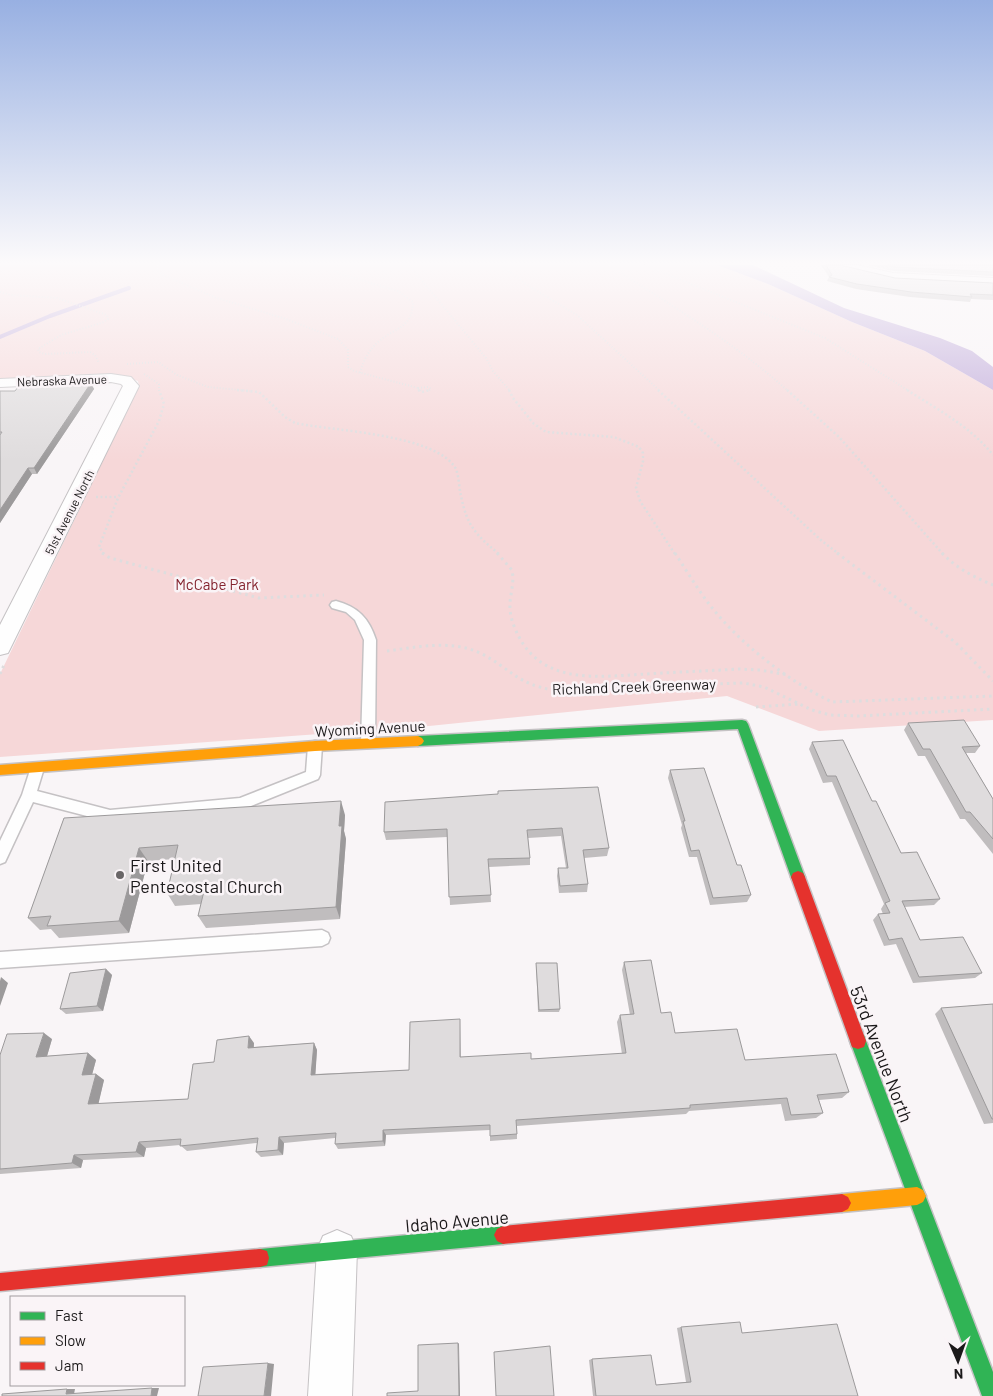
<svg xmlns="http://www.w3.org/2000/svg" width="993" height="1396" font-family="Barlow,sans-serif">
<rect width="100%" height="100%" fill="#f9f5f7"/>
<path fill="#f6d7d8" d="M0,265h717l51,19 84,38 73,29 68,39v330l-174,11 -92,-35 -298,30 -429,31v-83l139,-288 -1,-5 -18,-6 -120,5z"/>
<path fill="#c0abda" d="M717,265h36l91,43 96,30 32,13 21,16v23l-68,-39 -73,-29 -84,-38z"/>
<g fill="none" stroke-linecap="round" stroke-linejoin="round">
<path stroke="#c0abda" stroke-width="4" d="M0,337l50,-21 79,-28"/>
<defs>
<path id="lane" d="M336,601c22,6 33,17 40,39l-1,103 -2,4 -5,1 -5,-1 -2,-4 3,-103 -9,-20 -9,-8 -14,-4 -2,-3 2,-3z
M315,741l5,1 2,4 -2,29 -2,4 -77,31 -131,12 -77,-20 -28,60 -5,2v-23l22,-46 10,-31 5,-1 5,1 2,4 -7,23 73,19 130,-12 66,-26 2,-26 2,-4z
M322,930l6,3 2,5 -2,5 -6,3 -322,22v-16z"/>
<path id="street" d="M834,265h23l36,8 100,5v8l-100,-5 -57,-14z
M111,374l20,3 8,9 -128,261 -3,6 -8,2v-30l123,-239 -2,-2 -10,-2 -111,5v-8z
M337,1230l14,6 6,14 -5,146h-44l9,-146 6,-14z"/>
<path id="fast" d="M742,720l4,1 2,3 57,153 -2,4 -5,2 -5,-2 -2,-4 -53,-148 -320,17 -4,-2 -2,-3 2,-3 4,-2z
M858,1033l6,2 2,6 127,331v24h-11l-132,-355 2,-6z
M503,1226l6,3 3,6 -3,6 -6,3 -243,23 -7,-2 -2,-7 2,-7 7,-2z"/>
<path id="slow" d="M418,736l4,2 2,3 -2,3 -4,2 -103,5 -315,24v-10l315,-24z
M917,1187l6,3 3,6 -3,6 -6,3 -75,7 -6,-3 -3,-6 3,-6 6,-3z"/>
<path id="jam" d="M798,871l5,2 2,4 61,164 -2,6 -6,2 -6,-2 -2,-6 -59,-164 2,-4z
M842,1194l6,3 3,6 -3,6 -6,3 -339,32 -6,-3 -3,-6 3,-6 6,-3z
M260,1249l7,2 2,7 -2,7 -7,2 -260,24v-18z"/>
</defs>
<use href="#lane" stroke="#c5c2c4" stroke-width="3"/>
<use href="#street" stroke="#c5c2c4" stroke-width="2"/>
<use href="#fast" stroke="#c5c2c4" stroke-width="3"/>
<use href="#slow" stroke="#c5c2c4" stroke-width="3"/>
<use href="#jam" stroke="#c5c2c4" stroke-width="3"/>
<path stroke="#deddde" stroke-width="2" stroke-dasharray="1 2" stroke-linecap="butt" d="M157,265l1,6 3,3 53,23 72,22 52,20 10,11v17l6,4 64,17
M338,265l-3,6 5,3 58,17 15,11c-1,27 -18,25 -35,40 -9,8 -15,19 -18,31
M409,265l77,93 7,13 17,20
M501,265l26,20 50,30 83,76
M609,265c61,40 125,77 179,126
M644,265l181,73 84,53
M0,292l11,3 46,3 50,17 1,4 -4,3 -43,13 -23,14 1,3 6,2 45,-2 5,3 4,8
M127,364l31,-2 19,13 31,12 42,4
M144,374l15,10v7
M418,388l3,3
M418,388l10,-1 3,2 -3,2"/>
<path stroke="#deddde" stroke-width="2.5" stroke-dasharray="2 2.5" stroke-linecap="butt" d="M237,390l22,2 26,25 10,6c38,8 142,11 161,46 3,8 3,19 5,27 6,30 15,39 38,58
M418,390l4,2 8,-2
M509,390l4,8 21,26 12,8 68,5 25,10 4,6v8l-7,27 4,13 35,53
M658,390l164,151 17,13
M787,390l52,47 104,117
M907,390c30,19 64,37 86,65
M96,497h22
M104,554l-5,-7 19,-49 41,-77 5,-17 -5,-14"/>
<path stroke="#deddde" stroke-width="3" stroke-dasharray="2.5 4" stroke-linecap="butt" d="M102,553l8,5 149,40 65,-3
M497,553l15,17c4,20 -8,31 2,56 23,60 80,51 132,48 31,-2 61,-3 92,-5l22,1 28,5
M675,553c11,17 22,35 34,51 30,39 79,77 123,98l161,-6
M837,553l118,89 38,39
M942,553c14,15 32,24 51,32
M387,651c31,-4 66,-12 95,3 29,15 35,30 71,36l190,-7 21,4 48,23 18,5 28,1 135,-7
M0,674l4,-9
M756,707l44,-3"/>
<use href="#lane" fill="#fefefe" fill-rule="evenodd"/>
<use href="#street" fill="#fefefe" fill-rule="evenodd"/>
<use href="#fast" fill="#30b455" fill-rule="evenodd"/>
<use href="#slow" fill="#ff9f0a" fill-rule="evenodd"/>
<use href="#jam" fill="#e5322d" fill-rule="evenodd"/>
</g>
<path fill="#c0bdbe" d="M821,265h19l55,13 98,5v17l-22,-1 -1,3 -60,-5 -54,-8 -29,-8 2,-4z
M867,265h126v11l-100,-5z
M91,383l3,6 -57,85h-5l-32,49v-132h15z
M908,723l72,23 -5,7h-9l27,46v55l-28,-35h-5l-35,-63h-7l-14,-26z
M812,742l60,59 29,52 39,46 -6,6 -30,2 16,33 62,33 -7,5 -62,5 -17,-39 -12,2 -11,-26 5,-6h5l-2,-5 3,-5 -52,-122 -9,1 -14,-34z
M670,770l67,95 14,30 -4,7 -37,3 -13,-48h-8l-8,-29 1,-3 -14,-47z
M498,794l111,54 -2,8 -23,2 4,26 -1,8 -28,1 -2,-17 1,-8h8l-5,-32 -33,2 2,20v7l-41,2 2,35 -41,3 -3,-68 -61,3 -2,-8z
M345,815l-1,16 2,8 -6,80 -134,9 -8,-12 3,-12 -26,2 -8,-13 8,-34 -27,2 -19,72 -70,5 -8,-9 -11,1 -12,-12 36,-100z
M624,962l51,71 70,27 104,32 -7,6 -23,2 4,13 -7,5 -31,3 -4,-17 -92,7 -3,3 -169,12v13l-27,2v-11l-104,5 -1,11 -47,3 -3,-5v-6l-51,5 -1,12 -22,2 -5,-5 1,-9 -70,8 -7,-6 -34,3 -2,9 -61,3 -2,8 -81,6v-119l52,-16 -5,17 41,-3 8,7 -4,15 4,-1 8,6 -6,24 90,-5 26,-37 40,-19v4l60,-4 3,7 -2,24 94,-4 51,-51 1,38 70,2 91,-5 -5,-32 3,-7h10l-8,-45z
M536,963l24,46 -1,3h-21z
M106,969l6,6 -9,36 -37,3 -6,-5z
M993,1004v119l-9,1 -49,-110 6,-6z
M681,1327l61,6 116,63h-265l-4,-36 3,-1 64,26 30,-3 -9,-54z"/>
<path fill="#9c9a9b" d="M91,383l3,6 -57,85 -3,-6z
M28,468l4,6 -32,49v-13z
M341,801l4,14 -1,16 2,8 -6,80 -4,-12 3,-81z
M139,848l9,13 -19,72 -10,-12z
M106,969l6,6 -9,36 -6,-5z
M1,977l7,6 -8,23v-25z
M44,1033l8,6 -7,24 -9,-6z
M249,1036l5,7 -1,11 -5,-6z
M314,1043l3,7 -2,31 -4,-6z
M88,1053l8,7 -6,22 -8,-7z
M96,1074l8,6 -7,30 -9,-6z
M383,1130l3,5 -1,11 -2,-5z
M279,1137l5,6 -1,12 -5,-5z
M139,1142l7,6 -2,9 -8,-5z
M74,1155l9,5 -2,8 -9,-5z
M458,1343l1,1 1,52h-1z
M268,1363l6,1 -3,32h-7z
M152,1388h7l-2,8h-6z
M67,1389h8l-1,5h-8z"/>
<path fill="#dfdcdd" stroke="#9c9a9b" d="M826,265h14l55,13 98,5v12l-23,-1 2,3 -61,-5 -54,-8 -28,-7 3,-2z
M888,265h105v7l-98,-5z
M22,382l69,1 -57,85h-6l-28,42v-75l2,-3h-2v-41h15z
M964,720l16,26 -18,1 31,52v40l-23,-27h-4l-36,-63h-7l-15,-26z
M843,740l29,61h4l25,52 16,-1 23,47 -38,2 18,39 43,-3 19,36 -63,4 -17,-39 -13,2 -11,-26 12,-1 -5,-10 5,-2 -54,-125h-9l-15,-34z
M704,768l33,97h4l10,30 -38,3 -14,-48 -8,1 -8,-30h2l-15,-51z
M598,787l11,61 -26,2 5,34 -28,2 -2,-18h10l-6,-40 -35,2 3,28 -42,1 3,36 -42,2 -2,-68 -63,3 1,-30 113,-8v-3z
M341,801l-2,25h3l-6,81 -138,9 6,-25 -37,2 11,-48 -39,3 -20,73 -72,5 4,-10 -23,2 36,-100z
M651,960l10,53 10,-1 4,21 62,-4 8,31 91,-6 13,38 -32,3 6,18 -32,2 -4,-17 -97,7v3l-174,12 1,14 -27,2v-11l-107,5v11l-48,3 1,-11 -57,4 -1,13 -22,2 2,-14 -78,8 1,-7 -42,3 -3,10 -62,3 -2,8 -72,6v-114l7,-21 37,-1 -8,24 52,-4 -6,22 14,-1 -8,30 100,-5 5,-35 21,-2 3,-22 32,-4 -1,12 66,-5 -3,32 98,-5 1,-48 50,-3v38l71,-4v6l95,-6 -6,-38 14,-1 -10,-52z
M536,963h21l3,46 -21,1z
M106,969l-9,37 -37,3 10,-36z
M993,1004v115h-1l-51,-111z
M740,1322l2,11 95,-9 21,72h-262l-4,-37 59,-4 5,30 35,-3 -10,-55z
M458,1343l1,53h-72v-3l31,-2v-46z
M550,1346l4,50h-58l-2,-44z
M268,1363l-4,33h-66l5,-29z
M152,1388l-1,8h-149v-2l65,-5 -1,5z"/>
<linearGradient id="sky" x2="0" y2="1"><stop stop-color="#98b0e2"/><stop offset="0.57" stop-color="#fcfafb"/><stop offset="1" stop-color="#fcfafb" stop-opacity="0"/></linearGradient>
<rect width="993" height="461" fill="url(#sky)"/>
<circle fill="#696667" stroke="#faf4f7" stroke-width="2" cx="120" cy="875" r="5"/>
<g text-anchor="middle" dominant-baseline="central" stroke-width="5" stroke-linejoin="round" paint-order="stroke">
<g font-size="12" fill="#1b191a" stroke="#faf4f7">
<text transform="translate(62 380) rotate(-2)">Nebraska Avenue</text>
<text transform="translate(69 512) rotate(-63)">51st Avenue North</text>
</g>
<g font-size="15" fill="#84242f" stroke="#faf4f7">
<text x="217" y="584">McCabe Park</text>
</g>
<g font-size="15" fill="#1b191a" stroke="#faf4f7">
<text transform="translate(634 686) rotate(-2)">Richland Creek Greenway</text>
<text transform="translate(370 728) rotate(-3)">Wyoming Avenue</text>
</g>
<g font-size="18" fill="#1b191a" stroke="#faf4f7" text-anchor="start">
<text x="130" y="865">First United<tspan x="130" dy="21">Pentecostal Church</tspan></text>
</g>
<g font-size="18" fill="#1b191a" stroke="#faf4f7">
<text transform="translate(882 1054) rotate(69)">53rd Avenue North</text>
<text transform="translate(457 1221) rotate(-5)">Idaho Avenue</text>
</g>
</g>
<rect x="10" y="1296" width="175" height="90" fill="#faf4f7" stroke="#a19c9f"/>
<rect x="20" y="1312" width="25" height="8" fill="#30b455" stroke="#a19c9f"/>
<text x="55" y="1321" font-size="15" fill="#1b191a">Fast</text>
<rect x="20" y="1337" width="25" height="8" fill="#ff9f0a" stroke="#a19c9f"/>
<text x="55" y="1346" font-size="15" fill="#1b191a">Slow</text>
<rect x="20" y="1362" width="25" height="8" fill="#e5322d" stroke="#a19c9f"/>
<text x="55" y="1371" font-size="15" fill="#1b191a">Jam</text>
<g transform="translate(958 1361) rotate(178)" stroke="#faf4f7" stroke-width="4" paint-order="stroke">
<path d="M0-4L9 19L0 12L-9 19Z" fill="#1b191a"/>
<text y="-8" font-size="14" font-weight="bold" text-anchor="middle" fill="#1b191a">N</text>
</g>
</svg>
